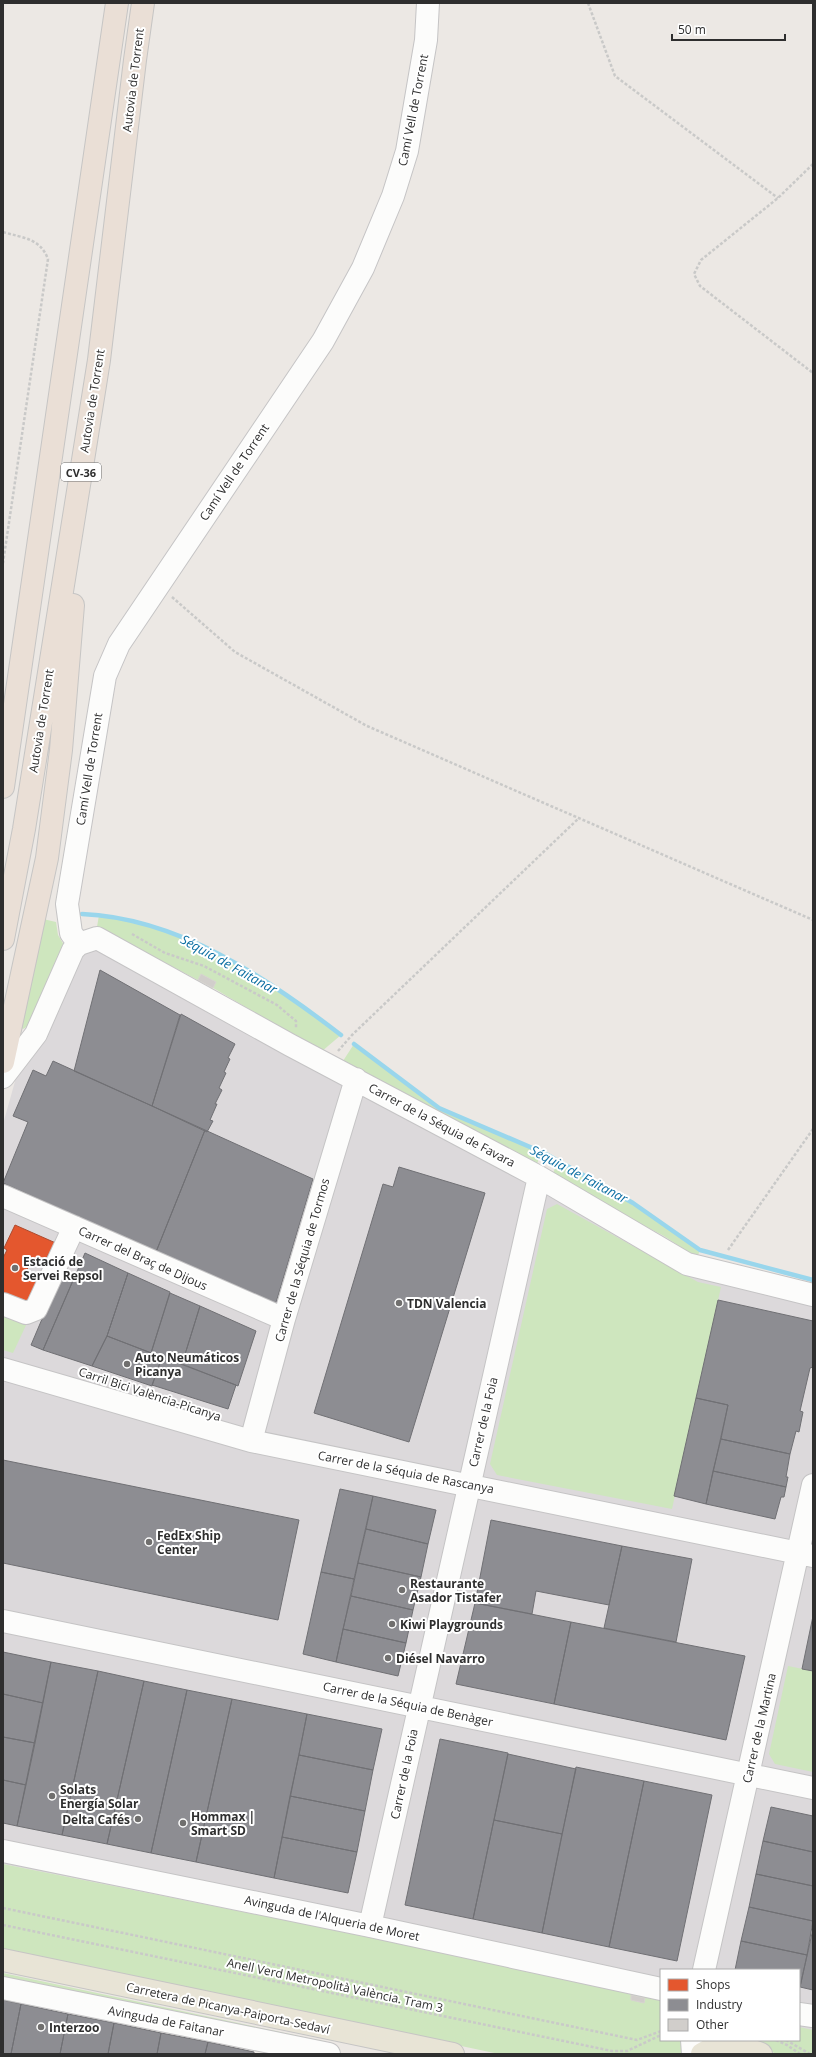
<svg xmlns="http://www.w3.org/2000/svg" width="816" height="2057" font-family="'Open Sans',sans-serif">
<rect width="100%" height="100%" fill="#ece8e4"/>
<path fill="#dcd9db" d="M97,938l193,107 374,191 33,22 116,31v761l-14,-10v-70h-138v29l-247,-53 -411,-82v-740l20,-71 50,-103z"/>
<path fill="#cee6be" d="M99,915c28,6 58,12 85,23 57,23 108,60 157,97l-20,17 -106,-63 -118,-62z
M43,919l13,3 2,13 6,10c-6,18 -25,77 -41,84l-4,-3z
M354,1044l85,64 103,44 -6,14 -193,-105z
M558,1161l75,42 67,47 -3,8 -33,-22 -113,-58z
M557,1204l141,78 23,5 -49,222 -175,-34 -7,-11 57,-255z
M5,1314l23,7 -15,32 -10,-3v-33z
M788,1666l25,5v101l-38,-8 -6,-10z
M3,1864l411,82 247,53v41h23l-1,9 -3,5h-181l-496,-105z
M3,1973l329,70 -2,6 -327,-69z
M799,2027l14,3v24h-37l-19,-10 -17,-4h59z"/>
<path fill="#e4572e" stroke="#ad4b2e" d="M15,1225l43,19 -5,11 -4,-2 -4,8 -9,-4 -2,5 -3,-1 -6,13 17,8 -11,24 -28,-12v-36l4,-8 -3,-2z"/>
<path fill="#8d8d92" stroke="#707074" d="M100,970l80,45 -28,91 -78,-35z
M181,1014l54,30 -7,14 2,1 -6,13 2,1 -7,15 3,2 -7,14h2l-7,16 3,1 -6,11 -55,-26z
M53,1061l152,69 -49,122 -153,-69 25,-61 -15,-6 20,-46 13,6z
M205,1130l108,49 -38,127 -119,-54z
M399,1167l86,26 -76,249 -95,-29 69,-229 10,3z
M85,1253l43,20 -21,63 -15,30 -49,-16z
M62,1272l12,6 -31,72 -12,-5z
M128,1273l42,19 -19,61 -44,-17z
M170,1293l30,13 -18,58 -31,-11z
M718,1300l95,21v46l-3,1 -10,43 3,1 -4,20 -3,-1 -6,23 -69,-15 7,-34 -32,-7z
M200,1306l56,25 -18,55 -56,-22z
M107,1336l55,21 -10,29 -60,-20z
M162,1357l74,28 -8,24 -76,-24z
M696,1398l32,7 -22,99 -32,-8z
M721,1439l69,15 -4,23h2l-2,10 -73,-16z
M3,1460l296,60 -21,100 -275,-57z
M713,1471l73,16 -2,10h-3l-6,22 -69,-15z
M340,1489l33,7 -19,83 -33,-7z
M373,1496l63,14 -8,34 -62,-15z
M491,1520l131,26 -13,59 -73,-14 -4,23 -57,-11z
M366,1529l62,15 -7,33 -63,-14z
M622,1546l70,13 -16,83 -72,-14z
M358,1563l63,14 -8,33 -62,-14z
M321,1572l33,7 -18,83 -33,-8z
M351,1596l62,14 -7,33 -63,-14z
M475,1603l96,19 -17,82 -98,-20z
M813,1616v55l-11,-2z
M571,1622l174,34 -19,84 -172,-36z
M343,1629l63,14 -8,33 -62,-14z
M3,1652l48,10 -8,41 -40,-9z
M51,1662l47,9 -36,164 -45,-9z
M98,1671l46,10 -37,163 -45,-9z
M144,1681l43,9 -36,163 -44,-9z
M187,1690l45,9 -36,163 -45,-9z
M3,1694l40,9 -8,40 -32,-6z
M232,1699l75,15 -33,164 -78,-16z
M307,1714l75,15 -9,41 -74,-15z
M3,1737l32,6 -9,42 -23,-5z
M440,1739l68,14 -35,166 -68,-14z
M508,1754l68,15 -14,65 -68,-14z
M299,1755l74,15 -8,41 -75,-15z
M576,1767l68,14 -35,166 -67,-14z
M3,1780l23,5 -9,41 -14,-3z
M644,1781l68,14 -35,166 -68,-14z
M290,1796l75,15 -8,41 -75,-15z
M771,1807l42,9v36l-50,-11z
M494,1820l68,14 -20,99 -69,-14z
M282,1837l75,15 -9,41 -74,-15z
M763,1841l50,11v34l-57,-12z
M756,1874l57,12v35l-64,-14z
M749,1907l64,14 -6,34 -66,-14z
M813,1929v61l-13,-3z
M741,1941l66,14 -7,32 -1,-17h-64z
M3,2000l18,4 -10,50h-8z
M21,2004l47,10 -8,40h-49z
M68,2014l46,9 -6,31h-48z
M114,2023l47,10 -4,21h-49z
M161,2033l47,9 -3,12h-48z
M208,2042l46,10v2h-49z"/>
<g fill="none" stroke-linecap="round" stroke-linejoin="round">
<path stroke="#99d6ec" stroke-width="4.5" d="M82,914c97,4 185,64 259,121
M354,1044l85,64 105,45 89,50 67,47 113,30"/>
</g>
<path fill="#d1cecb" stroke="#d7d4d0" d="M201,974l15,8 -3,6 -15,-8z
M631,1995l14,3 -1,5 -13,-3z"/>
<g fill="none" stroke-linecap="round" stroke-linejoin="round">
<defs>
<path id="minor" d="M79,944l-8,-11 -4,-29 38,-228 14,-32 204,-303 40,-73 30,-72 14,-45 19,-111 2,-37
M3,1077l33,-43 37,-84 6,-6 18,-6 193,107 249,132 148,87 126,31
M3,1196l281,123
M3,1304l23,9 10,-4 38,-82
M3,1369l248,72 562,115
M251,1441l33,-122 72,-240
M3,1621l810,167
M3,1851l367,75 291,63
M370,1926l169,-749
M704,1970l109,-485
M3,1988l326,66
M799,2014l14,2
M692,2040l1,14"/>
<path id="major" d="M3,1960l450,94
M702,2054c17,-11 41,-8 59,0"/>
<path id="highway" d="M3,787l114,-784
M3,939l21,-110 75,-469 36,-300 8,-57
M3,1062l44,-204 14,-108 12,-145"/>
</defs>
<use href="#minor" stroke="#c5c4c5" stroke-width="24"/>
<use href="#major" stroke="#c6c5c4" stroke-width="24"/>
<use href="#highway" stroke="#c6c5c4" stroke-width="24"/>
<path stroke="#c9c9c8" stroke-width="2.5" stroke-dasharray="3 2" stroke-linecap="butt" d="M588,3l27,73 163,122
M813,164l-35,34 -77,62 -7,14 6,12 113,87
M3,232c20,6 37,6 45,27l-45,304
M172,597l63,55 132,74 446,194
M132,934l33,19 39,13 73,39 19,16v8
M338,1051l14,-16 227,-217
M728,1250l85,-121
M3,1908l634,132 24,-9
M3,1925l609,126h15l34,-16
M776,2040l11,5 13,9
M786,2040l24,14"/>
<use href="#minor" stroke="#fcfcfb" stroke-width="22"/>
<use href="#major" stroke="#e8e4d6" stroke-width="22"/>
<use href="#highway" stroke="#eadfd6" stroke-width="22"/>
</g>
<g fill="#706f6e" stroke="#fff" stroke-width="1.5">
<circle cx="15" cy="1268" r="4"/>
<circle cx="399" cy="1303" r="4"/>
<circle cx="127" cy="1364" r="4"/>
<circle cx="149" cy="1542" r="4"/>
<circle cx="402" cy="1590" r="4"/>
<circle cx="392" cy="1624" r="4"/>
<circle cx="388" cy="1658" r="4"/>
<circle cx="52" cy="1796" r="4"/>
<circle cx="138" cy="1819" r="4"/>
<circle cx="183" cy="1823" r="4"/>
<circle cx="41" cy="2027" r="4"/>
</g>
<g text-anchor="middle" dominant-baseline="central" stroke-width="4" stroke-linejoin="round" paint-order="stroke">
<rect fill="#fff" stroke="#6d6d6d" stroke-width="1" x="61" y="463" width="40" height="18" rx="3"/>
<g font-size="11" font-weight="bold" fill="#2e2e2e">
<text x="81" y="472">CV-36</text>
</g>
<g font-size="12" fill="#2e2e2e" stroke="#fff">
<text transform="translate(133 80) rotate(-83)">Autovia de Torrent</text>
<text transform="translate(413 110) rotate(-79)">Camí Vell de Torrent</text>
<text transform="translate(92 401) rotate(-81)">Autovia de Torrent</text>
<text transform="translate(234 472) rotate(-56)">Camí Vell de Torrent</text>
<text transform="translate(41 721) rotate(-81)">Autovia de Torrent</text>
<text transform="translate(89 769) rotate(-81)">Camí Vell de Torrent</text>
<text transform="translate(442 1125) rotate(28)">Carrer de la Séquia de Favara</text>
<text transform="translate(143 1258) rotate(24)">Carrer del Braç de Dijous</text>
<text transform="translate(302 1260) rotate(-74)">Carrer de la Séquia de Tormos</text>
<text transform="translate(150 1394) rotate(18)">Carril Bici València-Picanya</text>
<text transform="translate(483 1422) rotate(-77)">Carrer de la Foia</text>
<text transform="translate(406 1472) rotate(11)">Carrer de la Séquia de Rascanya</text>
<text transform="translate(408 1704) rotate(12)">Carrer de la Séquia de Benàger</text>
<text transform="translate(759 1728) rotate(-77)">Carrer de la Martina</text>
<text transform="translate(404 1774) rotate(-78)">Carrer de la Foia</text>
<text transform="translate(332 1918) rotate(12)">Avinguda de l'Alqueria de Moret</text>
<text transform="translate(335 1985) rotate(12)">Anell Verd Metropolità València. Tram 3</text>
<text transform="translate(228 2008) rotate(12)">Carretera de Picanya-Paiporta-Sedaví</text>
<text transform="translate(166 2021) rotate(11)">Avinguda de Faitanar</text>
</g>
<g font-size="12" font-weight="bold" fill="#2e2e2e" stroke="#fff" text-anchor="start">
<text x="23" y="1261">Estació de<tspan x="23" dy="14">Servei Repsol</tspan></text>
<text x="407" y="1303">TDN Valencia</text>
<text x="135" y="1357">Auto Neumáticos<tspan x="135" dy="14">Picanya</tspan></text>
<text x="157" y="1535">FedEx Ship<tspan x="157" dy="14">Center</tspan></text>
<text x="410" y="1583">Restaurante<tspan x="410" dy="14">Asador Tistafer</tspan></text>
<text x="400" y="1624">Kiwi Playgrounds</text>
<text x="396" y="1658">Diésel Navarro</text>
<text x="60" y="1789">Solats<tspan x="60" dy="14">Energía Solar</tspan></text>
<text x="191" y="1816">Hommax |<tspan x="191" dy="14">Smart SD</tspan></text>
<text x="130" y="1819" text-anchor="end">Delta Cafés</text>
<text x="49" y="2027">Interzoo</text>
</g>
<g font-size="13" font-style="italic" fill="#0d6fa3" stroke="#fff">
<text transform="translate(229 964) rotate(29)">Séquia de Faitanar</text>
<text transform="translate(579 1174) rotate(28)">Séquia de Faitanar</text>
</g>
</g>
<rect width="816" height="2057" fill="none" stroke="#2e2e2e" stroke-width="8"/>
<rect x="660" y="1969" width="140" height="72" fill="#ffffff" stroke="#ababab"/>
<rect x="668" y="1979" width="20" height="12" fill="#e4572e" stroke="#ababab"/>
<text x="696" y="1989" font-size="12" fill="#2e2e2e">Shops</text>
<rect x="668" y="1999" width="20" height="12" fill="#8d8d92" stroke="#ababab"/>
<text x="696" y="2009" font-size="12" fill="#2e2e2e">Industry</text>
<rect x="668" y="2019" width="20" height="12" fill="#d1cecb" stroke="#ababab"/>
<text x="696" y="2029" font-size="12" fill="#2e2e2e">Other</text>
<path d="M672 34v6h113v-6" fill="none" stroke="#2e2e2e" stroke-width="2"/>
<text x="678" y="34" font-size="12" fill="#2e2e2e" stroke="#ffffff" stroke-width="3" paint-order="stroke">50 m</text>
</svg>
